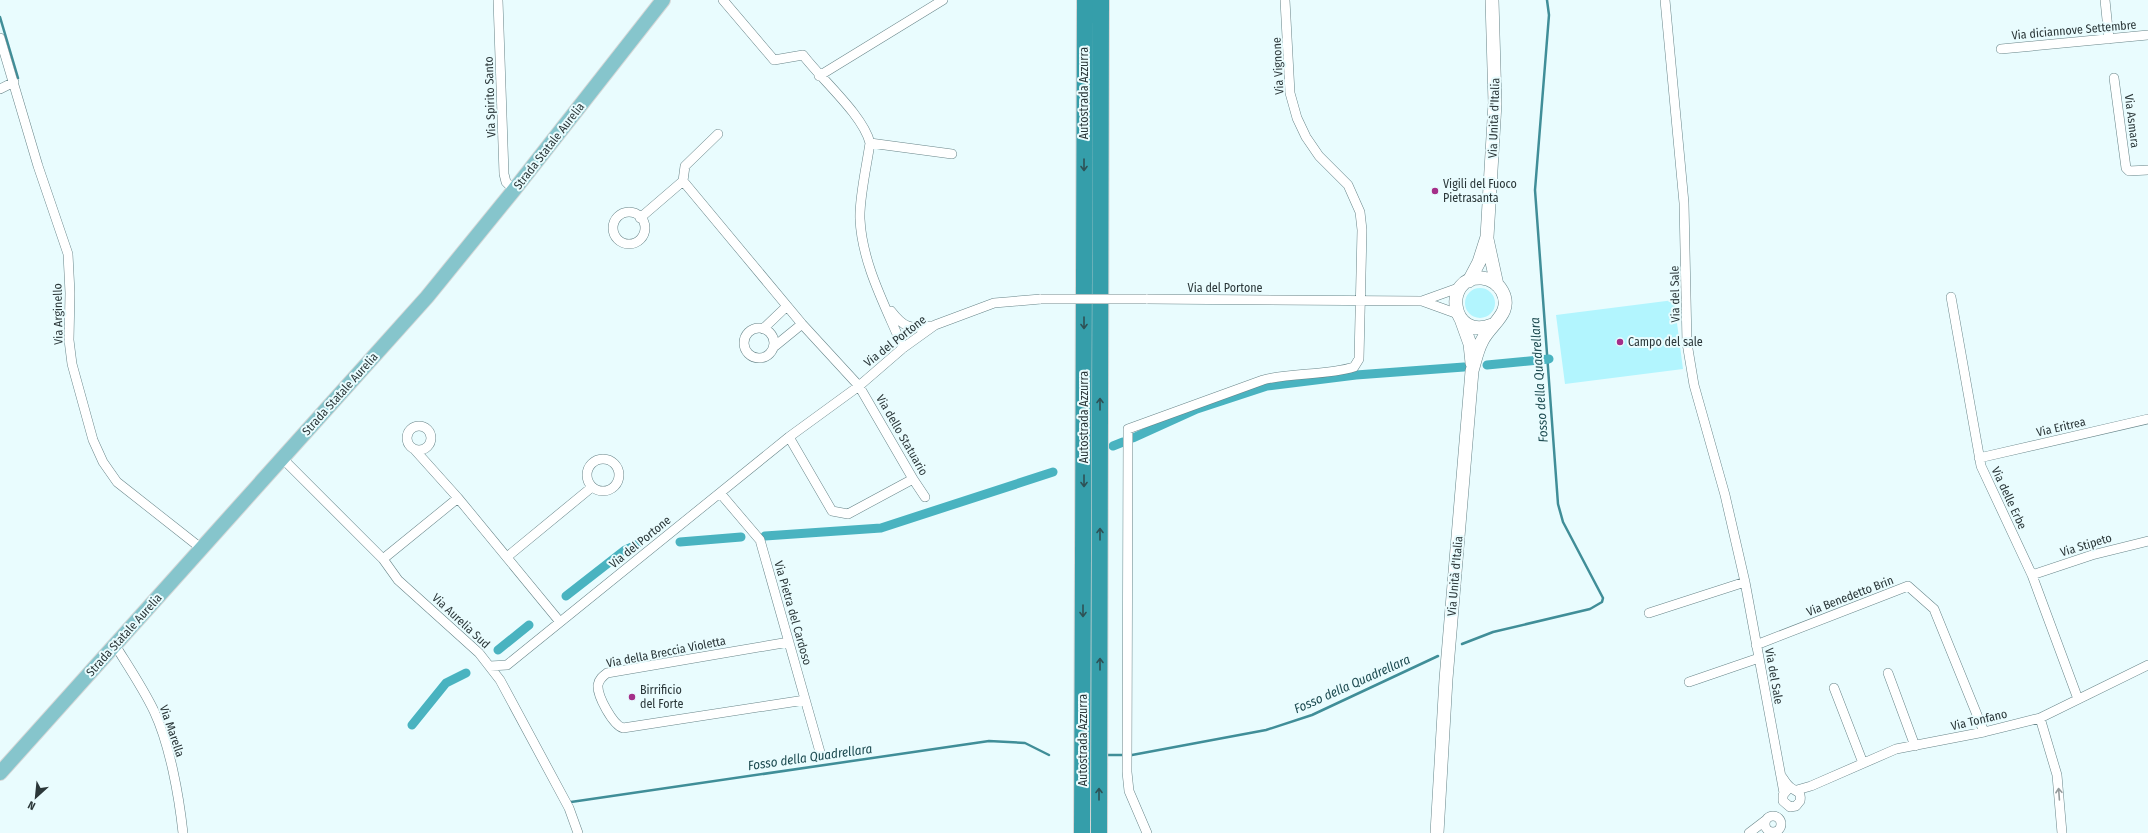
<svg xmlns="http://www.w3.org/2000/svg" width="2148" height="833" font-family="'Fira Sans Condensed',sans-serif">
<rect width="100%" height="100%" fill="#e9fcfe"/>
<path fill="#b2f5fe" d="M1465 303a15 15 0 1 1 30 0a15 15 0 1 1-30 0Z
M1674,300l9,69 -118,15 -9,-69z"/>
<g fill="none" stroke-linecap="round" stroke-linejoin="round">
<path stroke="#408e98" stroke-width="2.5" d="M0,17l18,61
M1462,644l31,-12 97,-23 12,-7 1,-4 -40,-76 -5,-18 -23,-314 14,-175 -2,-15
M1108,755h14
M1132,755l134,-25 46,-15 126,-59
M571,802l418,-61 36,2 24,12"/>
<path stroke="#49b3c0" stroke-width="9" d="M1487,365l62,-6
M1133,438l64,-29 70,-23 89,-11 108,-8
M1113,446l10,-4
M765,536l116,-8 172,-56
M680,542l61,-5
M566,596l59,-46 13,-6
M498,650l31,-25
M412,725l34,-42 20,-10"/>
<defs>
<path id="minor" d="M498,0l6,174 2,8 8,8
M723,0l51,60 29,-5c19,25 60,60 67,88
M1665,0l19,203 3,140 7,42 31,110 20,87 39,211
M2105,0l4,39
M0,38l38,128 30,88 2,39 -1,47 3,24 21,76 10,22 14,20 85,67
M2001,49l147,-14
M819,76l124,-76
M2114,78l12,90 3,3 19,-1
M0,89l14,-7
M683,181l119,143 57,62 54,93 12,18
M613 228a16 16 0 1 1 32 0a16 16 0 1 1-32 0Z
M640,218l43,-37 2,-15 33,-32
M1951,297l30,169 51,109 46,124
M1146,299l276,2 36,13
M1422,301l39,-14
M891,311c13,17 19,18 40,15
M744 343a15 15 0 1 1 30 0a15 15 0 1 1-30 0Z
M763,329l24,-23
M775,346l27,-22
M903,348c-17,-41 -41,-84 -43,-129 -1,-20 7,-55 10,-76l82,11
M407 438a12 12 0 1 1 24 0a12 12 0 1 1-24 0Z
M789,437l43,74 16,3 65,-35
M414,449l44,49 102,124
M1979,458l169,-39
M283,459l100,100 15,21 81,73 21,27 69,128 9,25
M587 475a16 16 0 1 1 32 0a16 16 0 1 1-32 0Z
M720,493l40,47 60,212
M507,557l85,-70
M383,559l75,-61
M2032,575l60,-20 56,-14
M1649,613l96,-31
M789,642l-182,31c-4,3 -8,6 -9,12 -1,11 15,40 25,43l182,-28
M115,645c13,21 28,43 39,66 16,34 25,85 29,122
M1756,645l152,-59 26,23 50,123
M490,666l17,-1 282,-228 70,-51 44,-38 32,-23 59,-22 47,-4
M1888,673l27,73
M1689,682l70,-24
M1834,688l29,75
M2040,718l17,57 5,58
M1782,777c2,3 5,8 8,10 6,5 12,4 10,14l-4,5 -6,1 -7,-6v-6l5,-6
M1797,790l14,-4 85,-37 88,-17 56,-14 108,-53
M1765 824a8 8 0 1 1 16 0a8 8 0 1 1-16 0Z
M1147,833l-18,-42 -2,-19 1,-343 135,-49c30,-8 62,-4 91,-13l5,-8 3,-129 -2,-18 -12,-27 -29,-29 -13,-19 -9,-19 -7,-25 -5,-93
M1749,833l17,-13"/>
<path id="secondary" d="M1487,239l10,46
M1469,281l10,-19 8,-25 8,-134 -3,-103
M1461,319l9,25 2,19
M1437,833l9,-154 26,-308c3,-10 5,-21 10,-30 8,-17 32,-28 20,-50 -4,-7 -11,-12 -20,-13 -40,-3 -32,64 10,47"/>
<path id="primary" d="M0,773l427,-476 87,-107 149,-190"/>
<path id="motorway" d="M1082,833l3,-833
M1099,833l2,-833"/>
</defs>
<use href="#minor" stroke="#688589" stroke-width="10"/>
<use href="#secondary" stroke="#688589" stroke-width="14"/>
<use href="#primary" stroke="#d5d7d7" stroke-width="16"/>
<use href="#motorway" stroke="#d5d7d7" stroke-width="18"/>
<use href="#minor" stroke="#fff" stroke-width="9"/>
<use href="#secondary" stroke="#fff" stroke-width="13"/>
<use href="#primary" stroke="#86c5cc" stroke-width="14"/>
<use href="#motorway" stroke="#359eaa" stroke-width="16"/>
<defs>
<path id="minor-bridge" d="M1041,299h105"/>
</defs>
<use href="#minor-bridge" stroke="#688589" stroke-width="10" stroke-linecap="butt"/>
<use href="#minor-bridge" stroke="#fff" stroke-width="9"/>
</g>
<defs><path id="oneway-shaft" d="M-6 0H5M1.5-3L5.5 0L1.5 3" fill="none" stroke-width="1.6" stroke-linecap="round" stroke-linejoin="round"/></defs>
<g stroke="#2e5155">
<use href="#oneway-shaft" transform="translate(1084 165) rotate(90)"/>
<use href="#oneway-shaft" transform="translate(1084 323) rotate(90)"/>
<use href="#oneway-shaft" transform="translate(1100 404) rotate(-90)"/>
<use href="#oneway-shaft" transform="translate(1084 481) rotate(90)"/>
<use href="#oneway-shaft" transform="translate(1100 534) rotate(-90)"/>
<use href="#oneway-shaft" transform="translate(1083 611) rotate(90)"/>
<use href="#oneway-shaft" transform="translate(1100 664) rotate(-90)"/>
<use href="#oneway-shaft" transform="translate(1099 794) rotate(-90)"/>
</g>
<use stroke="#959b9c" href="#oneway-shaft" transform="translate(2059 794) rotate(-94)"/>
<g fill="#a42f89" stroke="#e9fcfe" stroke-width="1.5">
<circle cx="1435" cy="191" r="4"/>
<circle cx="1620" cy="342" r="4"/>
<circle cx="632" cy="697" r="4"/>
</g>
<g text-anchor="middle" dominant-baseline="central" stroke-width="4" stroke-linejoin="round" paint-order="stroke">
<g font-size="12" fill="#2b3739" stroke="#e9fcfe">
<text transform="translate(2074 30) rotate(-5)">Via diciannove Settembre</text>
<text transform="translate(1278 66) rotate(-93)">Via Vignone</text>
<text transform="translate(1084 93) rotate(-90)">Autostrada Azzurra</text>
<text transform="translate(490 97) rotate(-92)">Via Spirito Santo</text>
<text transform="translate(1494 118) rotate(-88)">Via Unità d'Italia</text>
<text transform="translate(2132 121) rotate(83)">Via Asmara</text>
<text transform="translate(549 146) rotate(-52)">Strada Statale Aurelia</text>
<text x="1225" y="288">Via del Portone</text>
<text transform="translate(1675 294) rotate(-91)">Via del Sale</text>
<text transform="translate(58 314) rotate(-91)">Via Arginello</text>
<text transform="translate(895 341) rotate(-38)">Via del Portone</text>
<text transform="translate(340 394) rotate(-48)">Strada Statale Aurelia</text>
<text transform="translate(1084 417) rotate(-90)">Autostrada Azzurra</text>
<text transform="translate(2061 427) rotate(-13)">Via Eritrea</text>
<text transform="translate(902 435) rotate(60)">Via dello Statuario</text>
<text transform="translate(2009 498) rotate(65)">Via delle Erbe</text>
<text transform="translate(640 542) rotate(-39)">Via del Portone</text>
<text transform="translate(2086 545) rotate(-17)">Via Stipeto</text>
<text transform="translate(1455 576) rotate(-85)">Via Unità d'Italia</text>
<text transform="translate(1850 596) rotate(-21)">Via Benedetto Brin</text>
<text transform="translate(793 613) rotate(74)">Via Pietra del Cardoso</text>
<text transform="translate(461 621) rotate(43)">Via Aurelia Sud</text>
<text transform="translate(124 635) rotate(-48)">Strada Statale Aurelia</text>
<text transform="translate(666 652) rotate(-11)">Via della Breccia Violetta</text>
<text transform="translate(1774 676) rotate(80)">Via del Sale</text>
<text transform="translate(1979 720) rotate(-13)">Via Tonfano</text>
<text transform="translate(172 731) rotate(71)">Via Marella</text>
<text transform="translate(1083 740) rotate(-90)">Autostrada Azzurra</text>
</g>
<g font-size="12" fill="#2b3739" stroke="#e9fcfe" text-anchor="start">
<text x="1443" y="184">Vigili del Fuoco<tspan x="1443" dy="14">Pietrasanta</tspan></text>
<text x="1628" y="342">Campo del sale</text>
<text x="640" y="690">Birrificio<tspan x="640" dy="14">del Forte</tspan></text>
</g>
<g font-size="13" font-style="italic" fill="#1d4b51" stroke="#e9fcfe">
<text transform="translate(1539 380) rotate(-94)">Fosso della Quadrellara</text>
<text transform="translate(1352 684) rotate(-24)">Fosso della Quadrellara</text>
<text transform="translate(810 757) rotate(-8)">Fosso della Quadrellara</text>
</g>
</g>
<g transform="translate(36 797) rotate(207)" stroke="#e9fcfe" stroke-width="3" paint-order="stroke">
<path d="M0-3L7 15L0 10L-7 15Z" fill="#2b3739"/>
<text y="-6" font-size="11" font-weight="bold" text-anchor="middle" fill="#2b3739">N</text>
</g>
</svg>
